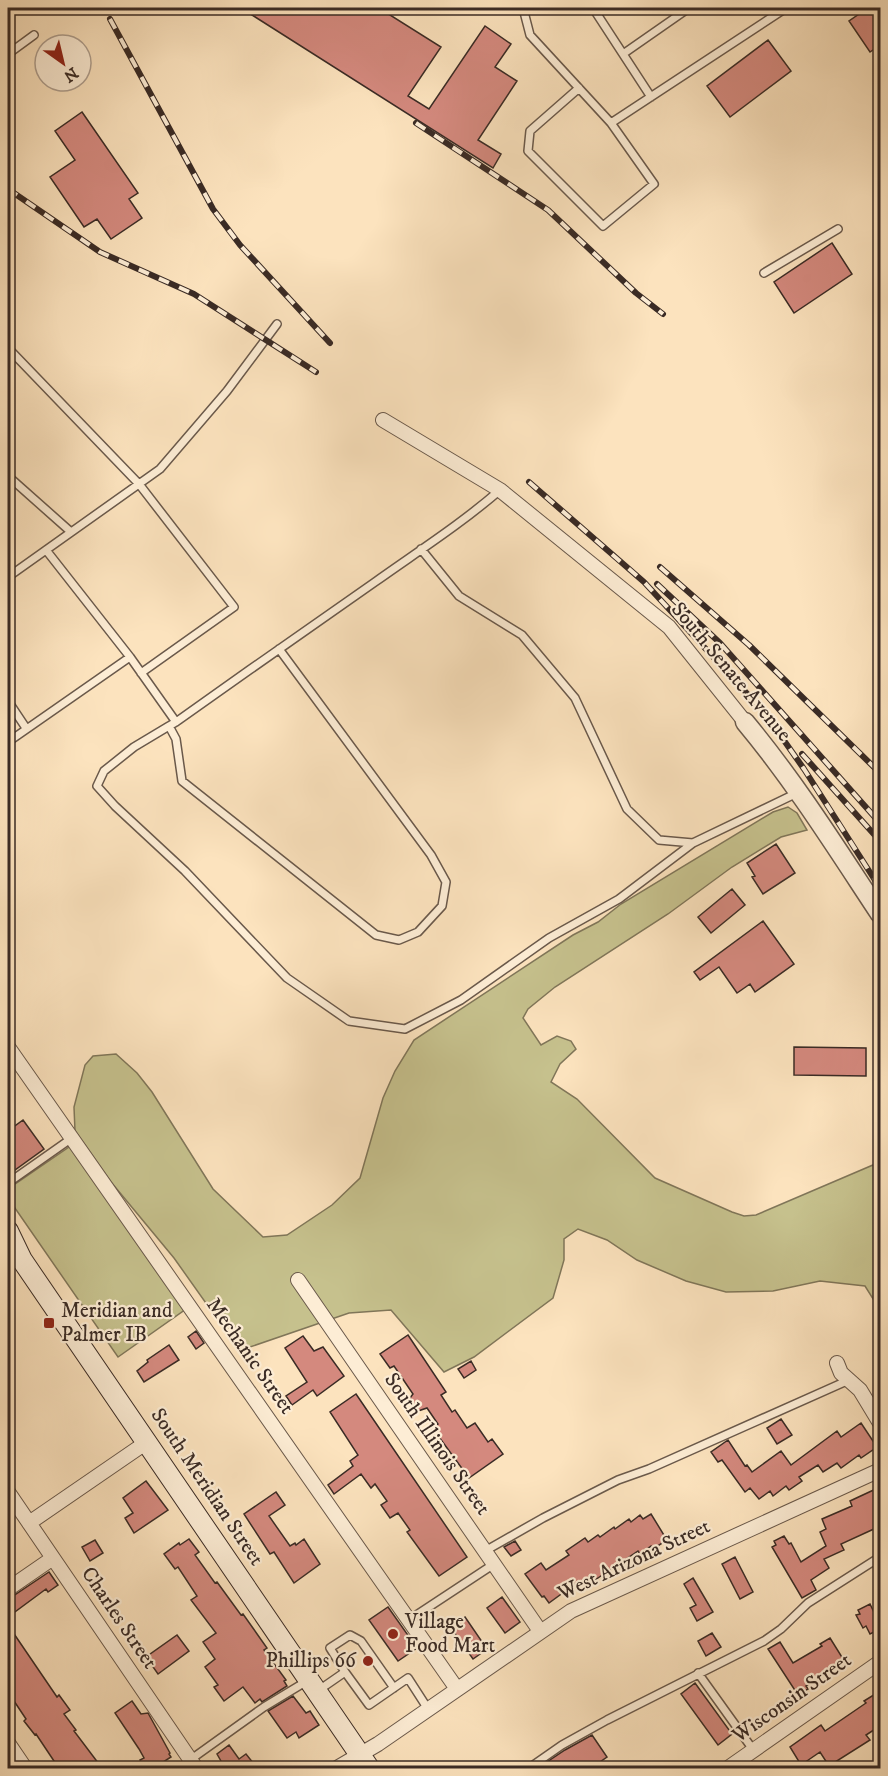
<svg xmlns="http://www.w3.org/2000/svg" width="888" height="1776" font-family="'IM FELL DW Pica',serif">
<rect width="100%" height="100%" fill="#fce3be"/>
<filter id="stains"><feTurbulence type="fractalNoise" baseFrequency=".00333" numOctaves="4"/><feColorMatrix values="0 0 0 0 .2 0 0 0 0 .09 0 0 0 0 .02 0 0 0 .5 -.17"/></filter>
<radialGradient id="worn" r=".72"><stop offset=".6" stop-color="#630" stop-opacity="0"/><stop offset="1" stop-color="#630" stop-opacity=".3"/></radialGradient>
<path fill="#c6c18d" stroke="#807659" stroke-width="1.5" d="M788,807l9,6 10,17 -26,7 -49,30 -64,47 -113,73 -27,22 -5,9 18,27 16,-9 14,5 5,8 -16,15 -9,18 26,17 78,79 77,34 12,4 12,-1 124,-53v148l-15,-24 -45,-5 -47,10 -47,1 -40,-11 -49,-21 -30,-20 -29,-11 -14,10v21l-11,38 -79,59 -30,15 -53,-62 -42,3 -99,34 -25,-17 -51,-72 -63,-76 -36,-51 -1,-24 11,-42 8,-9 23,-2 21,19 15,19 61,97 50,48 24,-2 45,-30 28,-27 23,-80 12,-27 19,-31 159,-105 25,-13 23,-18 152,-92z
M72,1145l114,164 -68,48 -110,-159v-9z"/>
<path fill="#d4897e" stroke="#3a2b25" stroke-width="1.5" d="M241,8h138l62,39 -33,49 21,13 56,-83 26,18 -16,23 22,14 -39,59 23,14 -8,14z
M868,8h12v37l-10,7 -21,-31z
M768,40l23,31 -61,46 -23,-31z
M82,112l56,81 -9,6 13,19 -31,21 -14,-20 -13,8 -34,-50 25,-17 -20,-29z
M832,243l20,31 -58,39 -20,-31z
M776,844l19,29 -32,21 -11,-17 3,-1 -8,-13z
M732,889l13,16 -34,28 -13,-16z
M763,921l31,43 -39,28 -5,-8 -13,9 -18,-26 -19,13 -6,-8z
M794,1047l72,1v28l-72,-1z
M23,1120l21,29 -36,26v-44z
M196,1331l8,12 -8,6 -8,-12z
M408,1335l38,57 -5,3 11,17 3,-2 12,18 8,-5 13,19 4,-3 11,15 -34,24 -30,-41 -2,1 -6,-9 7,-5 -11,-16 -9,3 -8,-13 3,-4 -19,-28 -4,2 -10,-14z
M303,1336l11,15 9,-4 21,29 -27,20 -4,-6 -21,15 -6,-9 21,-14 -22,-34z
M169,1345l10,15 -35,22 -7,-11 11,-9 -1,-2z
M471,1361l5,9 -12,8 -6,-9z
M356,1394l111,163 -28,19 -32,-44 3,-2 -12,-17 -8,5 -9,-13 6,-4 -12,-17 -4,4 -10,-14 -27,20 -6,-9 25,-19 -3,-5 8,-6 -28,-43z
M781,1419l11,16 -15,9 -10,-16z
M861,1423l16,24 -16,11 -2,-3 -18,13 -4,-5 -14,9 -5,-7 -19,12 3,4 -13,9 -3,-4 -13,10 -3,-5 -11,8 -9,-11 -5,4 -23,-32 -4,2 -7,-10 17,-12 17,26 2,-1 5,7 29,-21 10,14 46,-34 4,6z
M146,1481l22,29 -34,23 -9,-15 8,-5 -10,-15z
M880,1487v33l-6,3 2,5 -35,16 3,6 -20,9 5,9 -18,12 5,10 -14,8 -30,-51 4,-2 -2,-4 10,-5 5,8 2,-1 10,19 25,-16 -6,-14 6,-3 -4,-10 30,-13 -2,-5z
M276,1492l9,13 -16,11 21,30 5,-3 1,2 8,-6 16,25 -26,19 -20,-31 -4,2 -26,-40z
M651,1514l16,26 -14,9 -2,-3 -11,8 -2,-3 -49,33 -3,-5 -10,8 -1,-3 -26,19 -5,-7 -2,1 -17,-23 16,-11 5,7 23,-15 -3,-4 19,-13 3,4 10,-7 2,2 14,-10 1,2 14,-10 2,3 9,-7 3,4z
M189,1539l10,13 -4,3 20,28 2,-1 24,33 2,-1 24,34 -3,2 22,30 -2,1 3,5 -25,16 -2,-3 -5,4 -12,-16 -19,14 -10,-14 4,-2 -13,-18 10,-8 -12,-17 13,-9 -25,-33 6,-4 -19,-29 -3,2 -11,-15 15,-11 1,2z
M95,1540l8,13 -13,8 -8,-14z
M515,1541l6,9 -10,6 -7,-9z
M735,1557l18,35 -13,7 -18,-35z
M49,1572l9,13 -10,7 -2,-3 -38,28v-19l5,-2z
M693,1578l20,34 -16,9 -7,-13 6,-3 -12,-21z
M502,1597l18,25 -15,11 -18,-25z
M870,1604l10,21v4l-10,5 -4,-8 -3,2 -7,-13 4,-1 -2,-4z
M388,1607l29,41 -19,13 -29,-41z
M465,1617l22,32 -14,10 -22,-31z
M8,1625l49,72 2,-2 11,15 -6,4 12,16 -2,1 28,37h-39l-3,-3 -2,2 -22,-33 -1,1 -11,-14 2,-2 -18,-27z
M712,1633l9,14 -15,9 -8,-15z
M177,1635l12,16 -31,23 -12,-17z
M830,1638l15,24 -39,24 2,3 -10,6 -30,-46 12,-7 13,21 29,-17 -2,-2z
M695,1683l37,51 -14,11 -37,-51z
M880,1691v35l-14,9 4,5 -41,26 -9,-14 -19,13 -11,-18 31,-22 4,6 41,-28 -2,-2z
M293,1696l13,17 4,-2 9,14 -20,13 -3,-6 -9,6 -19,-27z
M132,1701l9,13 7,-1 22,40 -1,1 2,3 -17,11h-8l-6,-8 4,-2 -5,-9 -24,-36z
M592,1735l15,22 -16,11h-53l27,-18z
M229,1745l10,14 7,-5 8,10 -7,4h-22l-8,-14z"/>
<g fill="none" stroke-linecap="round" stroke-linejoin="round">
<defs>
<path id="service" d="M523,8l7,27 81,88 175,-115
M593,8l58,89
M8,54l26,-19
M623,54l66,-46
M579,88l-49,43 -2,20 75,75 51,-42 -43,-61
M764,273l74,-44
M8,348l131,136 95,123 -93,66
M8,476l63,56
M421,549l38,47 63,39 53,63 52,111 32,31 34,3 104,-50
M46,550l84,107
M8,577l152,-108 67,-78 50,-67
M279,649l152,206 15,27 -4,24 -24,26 -19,8 -23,-5 -194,-154 -6,-42 -7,-13 7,-4c66,-47 133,-94 199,-140 42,-30 86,-58 125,-92
M8,701l18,27
M169,726l-35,21 -30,24 -7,15 18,20 70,65 102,107 62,43 56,8 56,-29 88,-62 70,-39 74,-56
M8,742l122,-85 46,65
M8,1183l64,-45
M485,1551l58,-33 75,-38 31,-11 200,-89
M409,1620l85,-56
M345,1672l-15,-24 20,-13 11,6 33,47
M698,1673l56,78
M319,1690l26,-18 24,33 39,-27 20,31
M190,1760l74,-53 43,-26
M529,1768l33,-23 45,-25 157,-79 17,-12 27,-26 72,-46"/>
<path id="minor" d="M383,420l117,70 169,137 76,95
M8,1047l449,642
M298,1280l242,351
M837,1363l4,10 19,17 20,33
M8,1492l188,276
M29,1523l118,-81
M8,1589l45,-31
M8,1743l17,25
M337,1768l41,-24 193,-133 309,-141
M728,1768l152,-106"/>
<path id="tertiary" d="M745,722c50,60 92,127 135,192"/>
<path id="secondary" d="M8,1231l14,29 347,508"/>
</defs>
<use href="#service" stroke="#6a594b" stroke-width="10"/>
<use href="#minor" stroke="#6a594b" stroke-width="16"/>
<use href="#tertiary" stroke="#6a594b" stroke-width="21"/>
<use href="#secondary" stroke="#3a2b25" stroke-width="22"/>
<use href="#service" stroke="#fdedd5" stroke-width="7"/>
<use href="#minor" stroke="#fdedd5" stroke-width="14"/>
<use href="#tertiary" stroke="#fdedd5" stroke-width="18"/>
<use href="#secondary" stroke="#fdedd5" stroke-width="20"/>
<defs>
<path id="rail" d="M110,19l103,190 27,36 90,98
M416,123l132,87 88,83 27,21
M8,189l92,63 94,42 122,78
M529,482l115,100 120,130 40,57 76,119
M660,567l89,78 131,128
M657,584l63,59 160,180
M802,754l78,87"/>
</defs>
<use href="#rail" stroke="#3a2b25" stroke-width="6"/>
<use href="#rail" stroke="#fdedd5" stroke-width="4" stroke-dasharray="11" stroke-linecap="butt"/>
</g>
<g fill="#8f2418" stroke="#fdedd5" stroke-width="2">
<rect x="43" y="1317" width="12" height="12" rx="3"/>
<circle cx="393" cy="1634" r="6"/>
<circle cx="368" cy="1661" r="6"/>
</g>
<g text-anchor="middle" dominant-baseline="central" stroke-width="4.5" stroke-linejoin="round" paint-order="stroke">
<g font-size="21" fill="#3a2b25" stroke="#fdedd5">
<text transform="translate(731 672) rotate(50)">South Senate Avenue</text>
<text transform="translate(250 1356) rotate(55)">Mechanic Street</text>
<text transform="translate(437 1444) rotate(55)">South Illinois Street</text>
<text transform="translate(207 1487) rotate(56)">South Meridian Street</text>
<text transform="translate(634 1560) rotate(-25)">West Arizona Street</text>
<text transform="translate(119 1618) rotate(56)">Charles Street</text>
<text transform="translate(792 1698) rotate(-35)">Wisconsin Street</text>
</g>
<g font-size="21" fill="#3a2b25" stroke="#fdedd5" text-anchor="start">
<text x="61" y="1311">Meridian and<tspan x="61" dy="24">Palmer IB</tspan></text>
<text x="405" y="1622">Village<tspan x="405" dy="24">Food Mart</tspan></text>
<text x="356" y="1661" text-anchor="end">Phillips 66</text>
</g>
</g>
<rect width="888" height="1776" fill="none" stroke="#fce3be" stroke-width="30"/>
<rect x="9" y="9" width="870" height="1758" fill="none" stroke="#3a2b25" stroke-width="3"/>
<rect x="15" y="15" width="858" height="1746" fill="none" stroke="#3a2b25" stroke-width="1.5"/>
<g transform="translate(63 63) rotate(146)"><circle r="28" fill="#fdedd5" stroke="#af9f8f" stroke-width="1.5"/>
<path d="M0-4.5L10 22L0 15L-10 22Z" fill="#8f2418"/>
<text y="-9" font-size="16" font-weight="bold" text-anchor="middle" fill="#3a2b25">N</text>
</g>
<rect width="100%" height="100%" filter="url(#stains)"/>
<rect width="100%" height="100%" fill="url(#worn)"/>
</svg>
